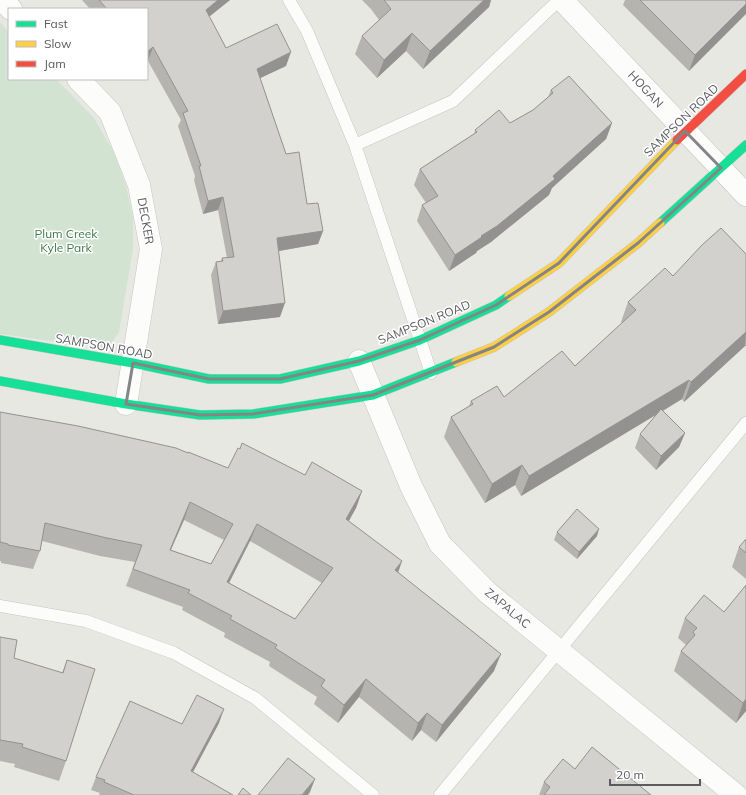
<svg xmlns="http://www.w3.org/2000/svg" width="746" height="795" font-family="Mulish,sans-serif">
<rect width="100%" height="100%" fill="#e8e8e3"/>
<path fill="#d2e3d2" d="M0,22l9,10v47h47l38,39 19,33 13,35 7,32v31l-14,83 -8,12 -8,4 -103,-14z"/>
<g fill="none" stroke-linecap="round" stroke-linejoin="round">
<defs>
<path id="lane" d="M289,0l18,31 48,114 76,228
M355,145l98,-44 106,-101
M0,606l86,15 88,32 81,45 118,97
M440,795l306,-372"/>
<path id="street" d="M2,0l9,9
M562,0l184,195
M78,79l32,33 29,73 12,64 -25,155
M359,361l52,125 29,58 48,49 248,202"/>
<path id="fast" d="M660,223l86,-78
M0,340l133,23 76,16h71l79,-18 61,-21 76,-35 13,-9
M0,381l126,23 74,11 53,-1 120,-19 83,-33"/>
<path id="slow" d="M509,296l50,-33 118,-123
M456,362l38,-15 55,-35 89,-69 22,-20"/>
<path id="jam" d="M677,140l69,-66"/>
</defs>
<use href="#lane" stroke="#c4c4c4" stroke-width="13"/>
<use href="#street" stroke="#c4c4c4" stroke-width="23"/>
<use href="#fast" stroke="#c5c5c5" stroke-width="10"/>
<use href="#slow" stroke="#c5c5c5" stroke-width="10"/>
<use href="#jam" stroke="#c5c5c5" stroke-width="10"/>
<use href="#lane" stroke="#fcfcfb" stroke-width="12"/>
<use href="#street" stroke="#fcfcfb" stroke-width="22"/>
<use href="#fast" stroke="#16e098" stroke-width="9"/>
<use href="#slow" stroke="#ffcf43" stroke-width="9"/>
<use href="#jam" stroke="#f24e42" stroke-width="9"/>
</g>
<path fill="#b5b4b1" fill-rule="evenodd" d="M82,0h148l-21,17 17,31 60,18 -26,12 26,76 21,50 16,27 -5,13 -39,7 1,66 -62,7 -7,-49 5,-13 5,-1 1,-3h5l-9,-48 -15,4 -9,-34 1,-4 -17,-50 3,-6 -33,-59 -1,-52h-57z
M362,0h129l-2,7 -66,62 -17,-18 -29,27 -22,-24 7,-18 17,-16 -8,-11z
M625,0h121l-57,71 -66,-66z
M551,90l61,33 -6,16 -54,49 -3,7 -58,47 -14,9 -1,2 -27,18 -32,-50 5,-16 4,-2 -12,-18 6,-16 54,-35 1,-4 35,-7 23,-13 15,-13z
M746,254v92h-1l-61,56 -2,-3 -19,12 22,22 -6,14 -23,23 -21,-22 5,-14 16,-19 -135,81 -6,-11 -30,18 -41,-66 7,-20 18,-11 2,-5 33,-4 71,-31 47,-43 -1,-1 7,-20 45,-26z
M0,412l188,41 40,15 77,7 57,16 -6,17 -7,13 145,150 -58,71 -15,-12 -9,11 -53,-44 -21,26 -24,-19 3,-7 -48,-31 1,-4 -46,-25 1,-4 -43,-23 1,-3 -57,-21 9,-24 -35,-6 -58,-15 -2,10 -7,18 -32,-6v-2h-1zM184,520l40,20 -13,24 -40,-14zM250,541l72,42 -27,36 -66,-36z
M557,532l40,4 -20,23 -23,-19z
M746,539v40l-14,-12 7,-20z
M746,585v126l-10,12 -62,-52 7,-20 5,-6 -8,-7 7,-20 39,-6z
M0,637l14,21 48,15 5,-13 -1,101 -7,20 -45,-14 1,-3 -15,-3z
M219,723l-26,49 40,23h-134l1,-2 -9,-3 5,-13 86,-53z
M575,769l76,26h-112l5,-13z"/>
<path fill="#939290" d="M218,0h12l-29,23 5,-13z
M484,0h7l-2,7 -66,62 7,-18z
M746,4v10l-57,57 6,-16z
M412,33l-6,18 -29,27 7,-18z
M153,47l-5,14h-1v-9z
M291,52l-5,14 -34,16 5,-13z
M612,123l-6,16 -54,49 -3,7 -58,47 -14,9 -1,2 -27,18 6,-16 26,-19 72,-60z
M223,197l-5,13 -15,4 5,-13z
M323,231l-5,13 -45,8 4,-14z
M285,303l-5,14 -62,7 5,-13z
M746,332l-1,14 -61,56 7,-20z
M689,380l-7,19 -161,97 8,-20z
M685,433l-6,14 -23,23 5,-14z
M522,465l-7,20 -30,18 7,-19z
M362,491l-6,17 -16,28 6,-17z
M190,502l-6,18 -21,47 7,-17z
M257,524l-7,17 -29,58 6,-17z
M599,529l-2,7 -20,23 2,-7z
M402,561l-6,18 -1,-9z
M501,654l-7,17 -58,71 6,-17z
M366,679l-7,18 -21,26 6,-18z
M746,699v12l-10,12 7,-20z
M224,709l-5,14 -33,62 5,-14z
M427,713l-6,17 -9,11 6,-18z
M315,779l-5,13 -2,3h-6z"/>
<path fill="#d2d1ce" stroke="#939290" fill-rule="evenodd" d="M99,0h119l-12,10 20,38 51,-24 14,28 -34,17 29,85 13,-2 8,52 11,-1 5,28 -46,7 8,65 -62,8 -7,-49 7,-1 -1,-3 12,-1 -11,-60 -15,4 -9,-35h2l-18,-53 5,-2 -35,-64 -6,5v-43h-40z
M384,0h100l-54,51 -18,-18 -28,27 -22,-24 29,-27z
M640,0h106v4l-51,51z
M569,76l43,47 -59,53 2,3 -58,47 -16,10 1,1 -27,18 -33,-50 16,-9 -18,-27 57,-37 -2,-2 24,-20 11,13 23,-13 20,-17 -2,-3z
M721,228l25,26v78l-55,50 -2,-2 -160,96 -7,-11 -30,19 -41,-67 22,-13 -2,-3 26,-15 7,11 58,-46 13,15 61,-56 -8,-8 37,-34 8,8 29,-31z
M661,409l24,24 -24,23 -21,-22z
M0,412l78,14 98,22 12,5v-1l40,16 10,-20 2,1 2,-6 63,32 7,-13 50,29 -16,28 56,42 -7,9 106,84 -59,71 -15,-12 -9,10 -52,-44 -22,26 -23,-19 4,-6 -50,-32 2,-3 -47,-26 2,-3 -44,-23 2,-3 -57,-21 9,-24 -35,-7 -62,-15 -5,28 -32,-6v-1l-8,-2zM190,502l43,22 -22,40 -41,-14zM257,524l76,44 -38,51 -68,-37z
M577,509l22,20 -20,23 -22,-20z
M746,539v14l-7,-6z
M746,585v114l-3,4 -62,-52 14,-16 -2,-3 4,-4 -12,-10 19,-23 20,17z
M0,637l17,3 -3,18 49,15 4,-13 28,9 -29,92 -44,-14 1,-3 -23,-4z
M197,695l27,14 -33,62 42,24h-99l-30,-13 1,-2 -9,-3 34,-76 52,23z
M592,747l59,48h-107l6,-8 -6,-5 19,-23 12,10z
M288,758l27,21 -13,16h-44z
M243,788l8,7h-13z"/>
<path fill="none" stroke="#848587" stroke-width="3" stroke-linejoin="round" d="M685,131l36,37 -83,75 -89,69 -55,35 -121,48 -120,19 -53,1 -74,-11 7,-41 76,16h71l79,-18 61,-21 76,-35 63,-42z"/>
<g text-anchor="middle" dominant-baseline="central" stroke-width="3" stroke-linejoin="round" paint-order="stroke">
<g font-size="12" fill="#595b60" stroke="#fff">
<text transform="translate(646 89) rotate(47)">HOGAN</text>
<text transform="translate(681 120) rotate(-44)">SAMPSON ROAD</text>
<text transform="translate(146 221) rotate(80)">DECKER</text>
<text transform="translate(424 322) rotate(-22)">SAMPSON ROAD</text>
<text transform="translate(104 346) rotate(10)">SAMPSON ROAD</text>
<text transform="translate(508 608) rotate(40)">ZAPALAC</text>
</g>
<g font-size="12" fill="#3d7b48" stroke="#fff">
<text x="66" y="233">Plum Creek<tspan x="66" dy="14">Kyle Park</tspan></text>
</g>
</g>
<rect x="8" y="8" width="140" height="72" fill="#ffffff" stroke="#bdbdbf"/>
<rect x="16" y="21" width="20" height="6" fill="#16e098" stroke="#bdbdbf"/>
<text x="44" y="28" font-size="12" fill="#595b60">Fast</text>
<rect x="16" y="41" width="20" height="6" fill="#ffcf43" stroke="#bdbdbf"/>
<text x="44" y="48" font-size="12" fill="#595b60">Slow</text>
<rect x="16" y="61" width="20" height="6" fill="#f24e42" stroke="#bdbdbf"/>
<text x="44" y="68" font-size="12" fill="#595b60">Jam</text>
<path d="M610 779v6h90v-6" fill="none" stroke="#595b60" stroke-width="2"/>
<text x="616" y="779" font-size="12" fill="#595b60" stroke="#ffffff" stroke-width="3" paint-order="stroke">20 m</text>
</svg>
